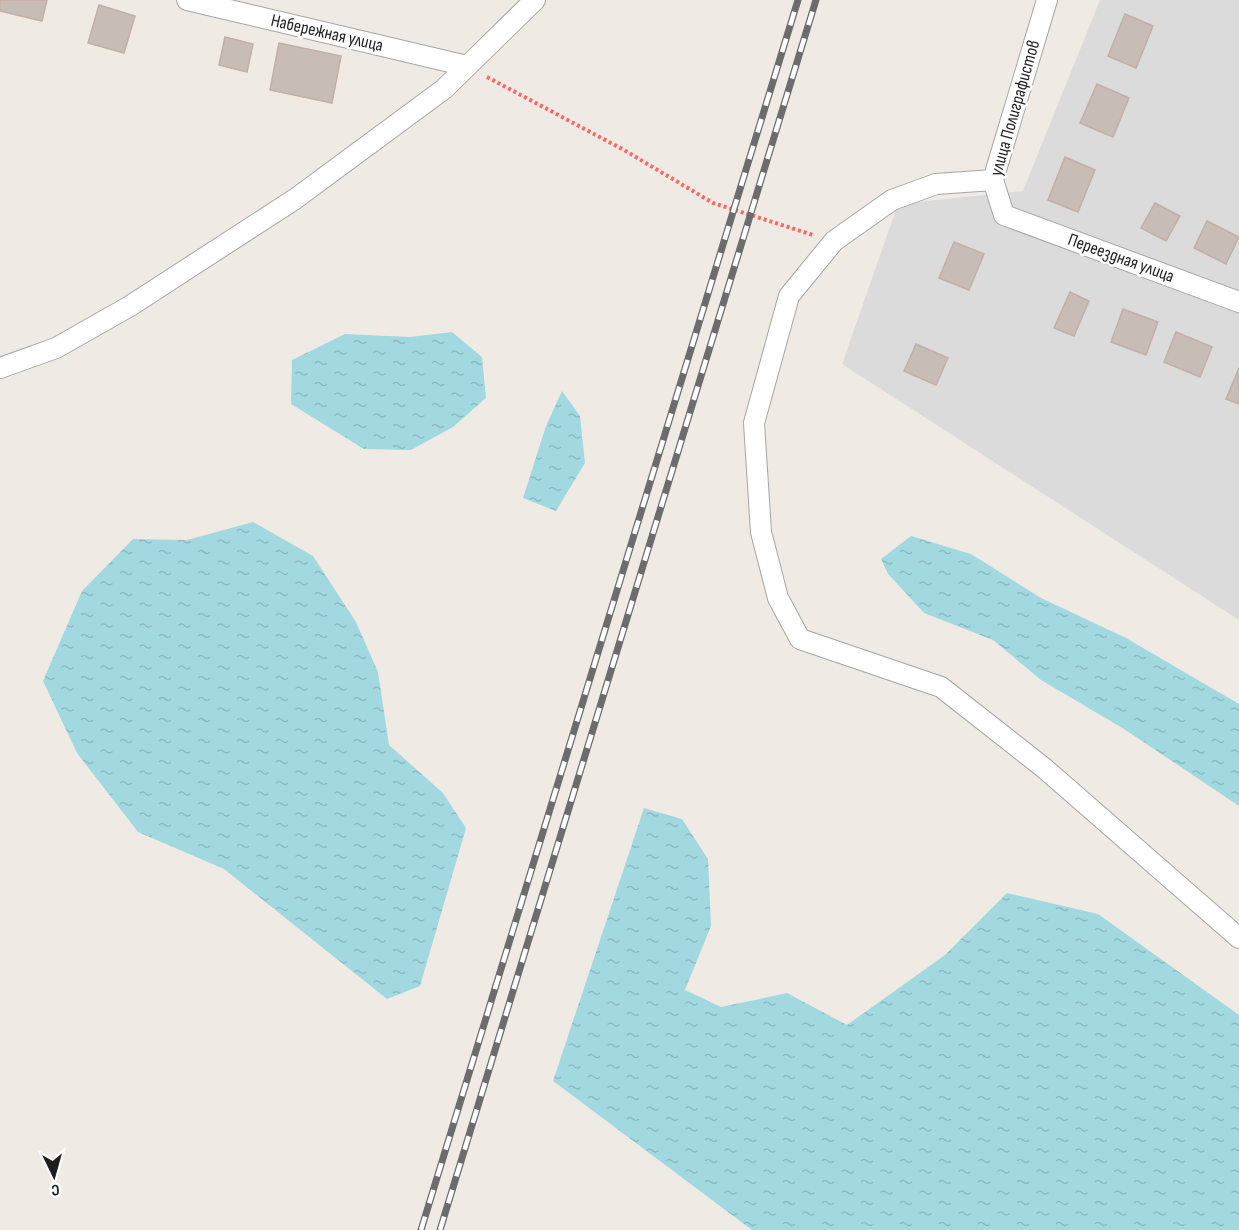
<svg xmlns="http://www.w3.org/2000/svg" width="1239" height="1230" font-family="'Sofia Sans Condensed',sans-serif">
<defs>
<pattern id="water-ripples" width="26" height="14" patternUnits="userSpaceOnUse" patternTransform="scale(1.5)"><rect width="26" height="14" fill="#a2d9e0"/><path d="M2 4q2-2 4 0t4 0M15 11q2-2 4 0t4 0" fill="none" stroke="#8bbac0"/></pattern>
</defs>
<rect width="100%" height="100%" fill="#f0eae4"/>
<path fill="#dcdbdb" d="M1100,0h139v620l-397,-256 56,-160 125,-13z"/>
<path fill="url(#water-ripples)" d="M452,332l30,25 4,41 -33,29 -42,23 -47,-1 -73,-45 1,-44 53,-26 65,3z
M562,391l18,25 5,47 -29,48 -33,-13 23,-72z
M253,522l60,34 43,66 22,50 11,73 54,48 23,35 -46,158 -33,13 -163,-130 -86,-37 -61,-79 -34,-72 39,-90 51,-52 54,1z
M911,536l60,18 70,44 85,40 113,66v102l-115,-77 -83,-49 -48,-40 -69,-27 -36,-39 -7,-15z
M644,808l38,11 26,40 3,67 -26,64 36,17 66,-14 60,32 98,-70 62,-62 91,21 141,101v215h-487l-199,-149z"/>
<path fill="#c8bcb7" stroke="#c2afa5" stroke-width="1.5" d="M0,0h47l-5,21 -42,-10z
M99,5l36,11 -11,37 -36,-10z
M1125,14l28,12 -17,42 -28,-12z
M225,37l28,7 -6,28 -28,-7z
M279,43l62,13 -9,47 -62,-13z
M1097,84l32,14 -16,39 -33,-14z
M1065,157l30,13 -17,42 -30,-12z
M1155,203l25,13 -14,25 -25,-13z
M1207,221l32,16 -13,27 -32,-16z
M954,242l30,12 -15,36 -30,-12z
M1070,292l19,9 -15,35 -20,-8z
M1123,309l35,13 -12,33 -35,-13z
M1176,332l36,15 -12,30 -36,-15z
M916,344l32,14 -12,27 -32,-14z
M1239,368v36l-13,-5z"/>
<g fill="none" stroke-linecap="round" stroke-linejoin="round">
<defs>
<path id="minor" d="M187,0l280,66
M1047,0l-54,180 11,35 235,87
M993,180l-57,4 -44,16 -58,41 -45,55 -35,127 7,109 17,66 22,41 141,48 103,81 195,170
M0,368l56,-20 74,-42 165,-107 149,-110 91,-89"/>
</defs>
<use href="#minor" stroke="#a5a5a5" stroke-width="22"/>
<path stroke="#ff6668" stroke-width="4" stroke-dasharray="3 3" stroke-linecap="butt" d="M487,77l137,73 89,53 100,32"/>
<use href="#minor" stroke="#fff" stroke-width="20"/>
<defs>
<path id="rail" d="M421,1230l377,-1230
M440,1230l376,-1230"/>
</defs>
<use href="#rail" stroke="#6c6c6c" stroke-width="7"/>
<use href="#rail" stroke="#fff" stroke-width="4.5" stroke-dasharray="14" stroke-linecap="butt"/>
</g>
<g text-anchor="middle" dominant-baseline="central" stroke-width="5" stroke-linejoin="round" paint-order="stroke">
<g font-size="18" fill="#1e1e1e" stroke="#fff">
<text transform="translate(327 33) rotate(13)">Набережная улица</text>
<text transform="translate(1015 108) rotate(-74)">улица Полиграфистов</text>
<text transform="translate(1121 258) rotate(20)">Переездная улица</text>
</g>
</g>
<g transform="translate(54 1176) rotate(175)" stroke="#ffffff" stroke-width="4.5" paint-order="stroke">
<path d="M0-4.5L10 22L0 15L-10 22Z" fill="#1e1e1e"/>
<text y="-9" font-size="16" font-weight="bold" text-anchor="middle" fill="#1e1e1e">С</text>
</g>
</svg>
